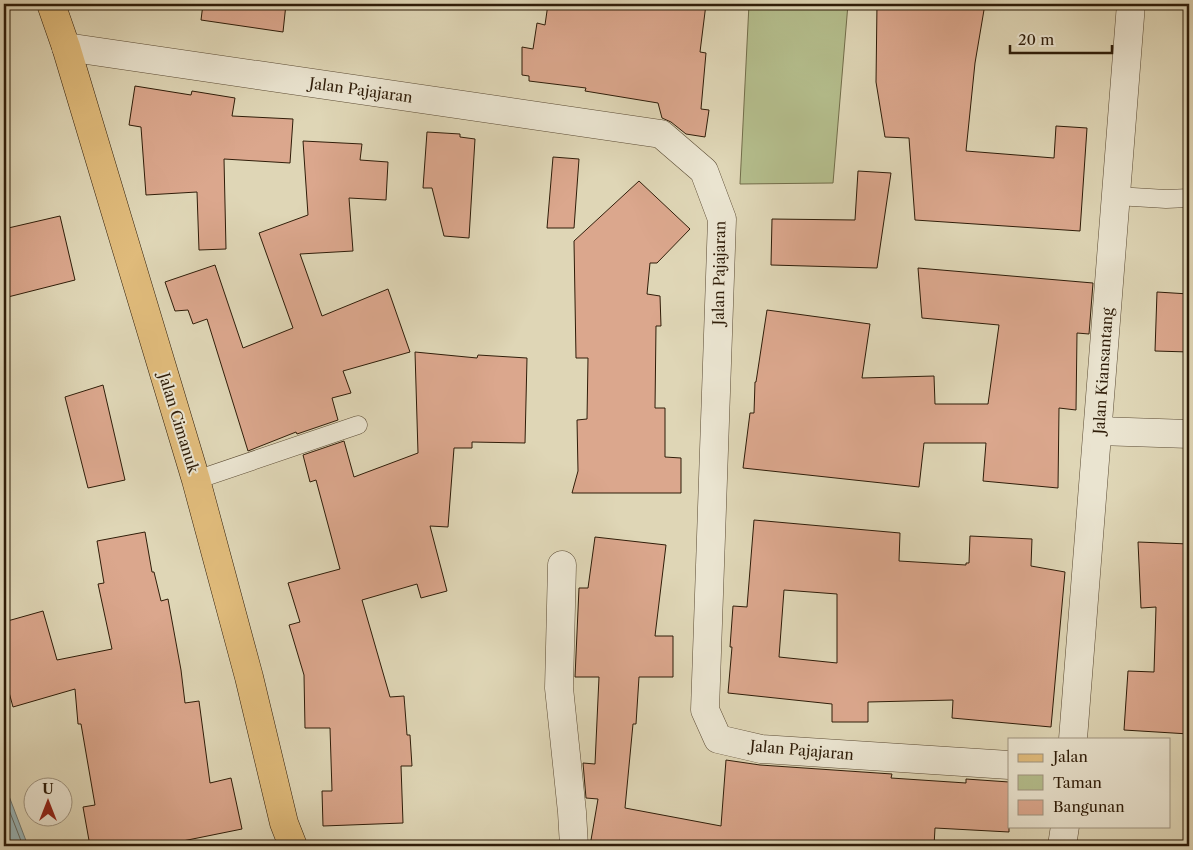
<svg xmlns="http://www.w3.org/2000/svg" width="1193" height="850" font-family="'Libre Caslon Text',serif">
<rect width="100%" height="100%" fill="#dfd6b6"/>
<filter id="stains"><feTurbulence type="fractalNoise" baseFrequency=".004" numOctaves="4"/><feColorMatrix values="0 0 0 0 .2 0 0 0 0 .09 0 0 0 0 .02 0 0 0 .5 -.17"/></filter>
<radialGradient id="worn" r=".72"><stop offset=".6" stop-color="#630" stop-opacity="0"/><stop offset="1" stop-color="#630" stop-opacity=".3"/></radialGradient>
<path fill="#b4bd8c" stroke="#726d4a" d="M749,4h99l-15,179 -93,1z"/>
<path fill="#99b6b9" stroke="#6f7973" d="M4,783l24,63h-24z"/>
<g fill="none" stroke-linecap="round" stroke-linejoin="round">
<path stroke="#646a61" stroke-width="1" d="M4,797l19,49"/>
</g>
<path fill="#dba78d" stroke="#2f1d09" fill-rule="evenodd" d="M203,4h83l-3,28 -82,-12z
M548,4h158l-6,48 6,1 -5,56 8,1 -4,27 -19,-3 -15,-12 -9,-4 -4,-15 -73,-12 1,-3 -57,-7v-5l-7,-1v-28l11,2 4,-26 8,2z
M877,4h108l-10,59 -9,88 88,7 2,-32 31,2 -7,103 -165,-11 -6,-82 -24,-1 -9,-55z
M135,86l56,9 1,-4 43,7 -3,18 61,3 -3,44 -66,-4 2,90 -27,1 -2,-58 -51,3 -5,-68 -12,-2z
M427,132l33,2v3l15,2 -6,99 -25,-2 -12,-48h-9z
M303,141l59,3 -2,16 28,2 -2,38 -37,-2 4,53 -53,3 22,62 66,-27 22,63 -67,19 8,22 -19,5 6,22 -41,14 -1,-2 -48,19 -41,-132 -14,5 -5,-14 -13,1 -10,-29 50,-17 28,83 50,-20 -34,-95 49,-18z
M553,157l26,2 -5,69h-27z
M858,171l33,2 -14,95 -106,-3 1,-46 83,1z
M639,181l51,48 -33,34h-7l-3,31 13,2 1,30h-5l-1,82h10v49l16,1v35h-109l6,-22 -1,-51 10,-1 1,-61h-12l-2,-117z
M60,216l15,64 -71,18v-69z
M918,268l175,15 -4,51 -12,-1 -1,77 -17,-2 -1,80 -75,-7 3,-38h-62l-5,44 -176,-19 7,-55h4l1,-31h1l11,-72 103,14 -8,54 72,-2 1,28h53l11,-79 -77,-7z
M1157,292l32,2v58l-34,-1z
M415,352l62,6 1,-3 49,3 -2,85 -53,-1v6h-18l-6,79 -18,-1 17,65 -26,7 -4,-14 -55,16 28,97 14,-1 3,39h3l2,31h-11l2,57 -80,3 -1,-35h10l-2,-63h-25l-1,-53 -15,-50 11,-3 -12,-39 52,-14 -24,-89 -6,2 -7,-27 41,-14 10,36 64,-24z
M103,385l22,95 -37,8 -23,-91z
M754,520l146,13 -1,28 67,4v-2h3l1,-27 62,3 -1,27 34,6 -14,155 -99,-9 1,-18 -85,2v20h-36v-18l-104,-11 4,-46h-2l3,-41 14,1zM784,590l53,4v69l-58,-6z
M145,532l7,40h2l7,29 7,-2 13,71 4,33 14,-2 11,82 21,-5 11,51 -84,17h-68l-7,-39 12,-2 -14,-81h-3l-3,-35 -62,18 -9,-33v-52l39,-11 14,49 55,-11 -14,-65 6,-1 -7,-42z
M595,537l71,8 -11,91h18v41h-34l-3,47h-3l-8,84 96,18 5,-66 34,5 132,9 -1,4 75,5v-4l43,3v50l-74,-4 -1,18h-344l8,-47 -12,-1 -3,-35 12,1 4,-87h-24l4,-89h9z
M1138,542l51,2 -1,130 1,1v59l-65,-4 4,-59 26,1 2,-65 -15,1z"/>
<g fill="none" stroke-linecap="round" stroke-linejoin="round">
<defs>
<path id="service" d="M1116,196l50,3 23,-1
M196,480l162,-55"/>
<path id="minor" d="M66,47l595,87 43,37 18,48 -17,491 13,29 43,10 248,16
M1098,431l91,3
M562,565l-3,123 13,124 2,34"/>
<path id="tertiary" d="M1073,739l58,-735
M1062,846l3,-20"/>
<path id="primary" d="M51,4l15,43 130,433 53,197 35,146 9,23"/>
</defs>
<use href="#service" stroke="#5b4b34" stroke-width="19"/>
<use href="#minor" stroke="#5b4b34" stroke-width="29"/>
<use href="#tertiary" stroke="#5b4b34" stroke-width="29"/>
<use href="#primary" stroke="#2f1d09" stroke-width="29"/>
<use href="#service" stroke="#eae4d0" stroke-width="18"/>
<use href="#minor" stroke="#eae4d0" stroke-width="28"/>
<use href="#tertiary" stroke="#eae4d0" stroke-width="28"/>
<use href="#primary" stroke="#e0bb7b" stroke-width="28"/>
</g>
<g text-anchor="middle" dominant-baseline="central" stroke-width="4" stroke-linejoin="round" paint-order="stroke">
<g font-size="15" fill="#2f1d09" stroke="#eae4d0">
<text transform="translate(361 90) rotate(8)">Jalan Pajajaran</text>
<text transform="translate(719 273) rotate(-89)">Jalan Pajajaran</text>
<text transform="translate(1103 371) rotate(-86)">Jalan Kiansantang</text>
<text transform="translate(179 423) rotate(73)">Jalan Cimanuk</text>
<text transform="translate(802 750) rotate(5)">Jalan Pajajaran</text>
</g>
</g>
<rect width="1193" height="850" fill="none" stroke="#dfd6b6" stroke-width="20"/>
<rect x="5" y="5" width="1183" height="840" fill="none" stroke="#2f1d09" stroke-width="2.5"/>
<rect x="10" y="10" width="1173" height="830" fill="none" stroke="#2f1d09"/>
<rect x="1008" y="738" width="162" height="90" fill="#eae4d0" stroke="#9f9480"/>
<rect x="1018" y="754" width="25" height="8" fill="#e0bb7b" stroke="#9f9480"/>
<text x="1053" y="762" font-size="15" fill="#2f1d09">Jalan</text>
<rect x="1018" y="775" width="25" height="15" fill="#b4bd8c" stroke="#9f9480"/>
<text x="1053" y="788" font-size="15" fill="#2f1d09">Taman</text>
<rect x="1018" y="800" width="25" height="15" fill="#dba78d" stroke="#9f9480"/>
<text x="1053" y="812" font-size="15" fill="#2f1d09">Bangunan</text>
<g transform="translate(48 802)"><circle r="24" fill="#eae4d0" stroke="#9f9480"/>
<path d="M0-4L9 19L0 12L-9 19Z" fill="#8f2418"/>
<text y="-8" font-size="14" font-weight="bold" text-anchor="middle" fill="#2f1d09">U</text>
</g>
<path d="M1010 45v8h102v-8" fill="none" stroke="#2f1d09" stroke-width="2.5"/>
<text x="1018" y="45" font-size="15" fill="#2f1d09" stroke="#eae4d0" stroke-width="4" paint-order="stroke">20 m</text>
<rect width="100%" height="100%" filter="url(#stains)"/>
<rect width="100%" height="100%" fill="url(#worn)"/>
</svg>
